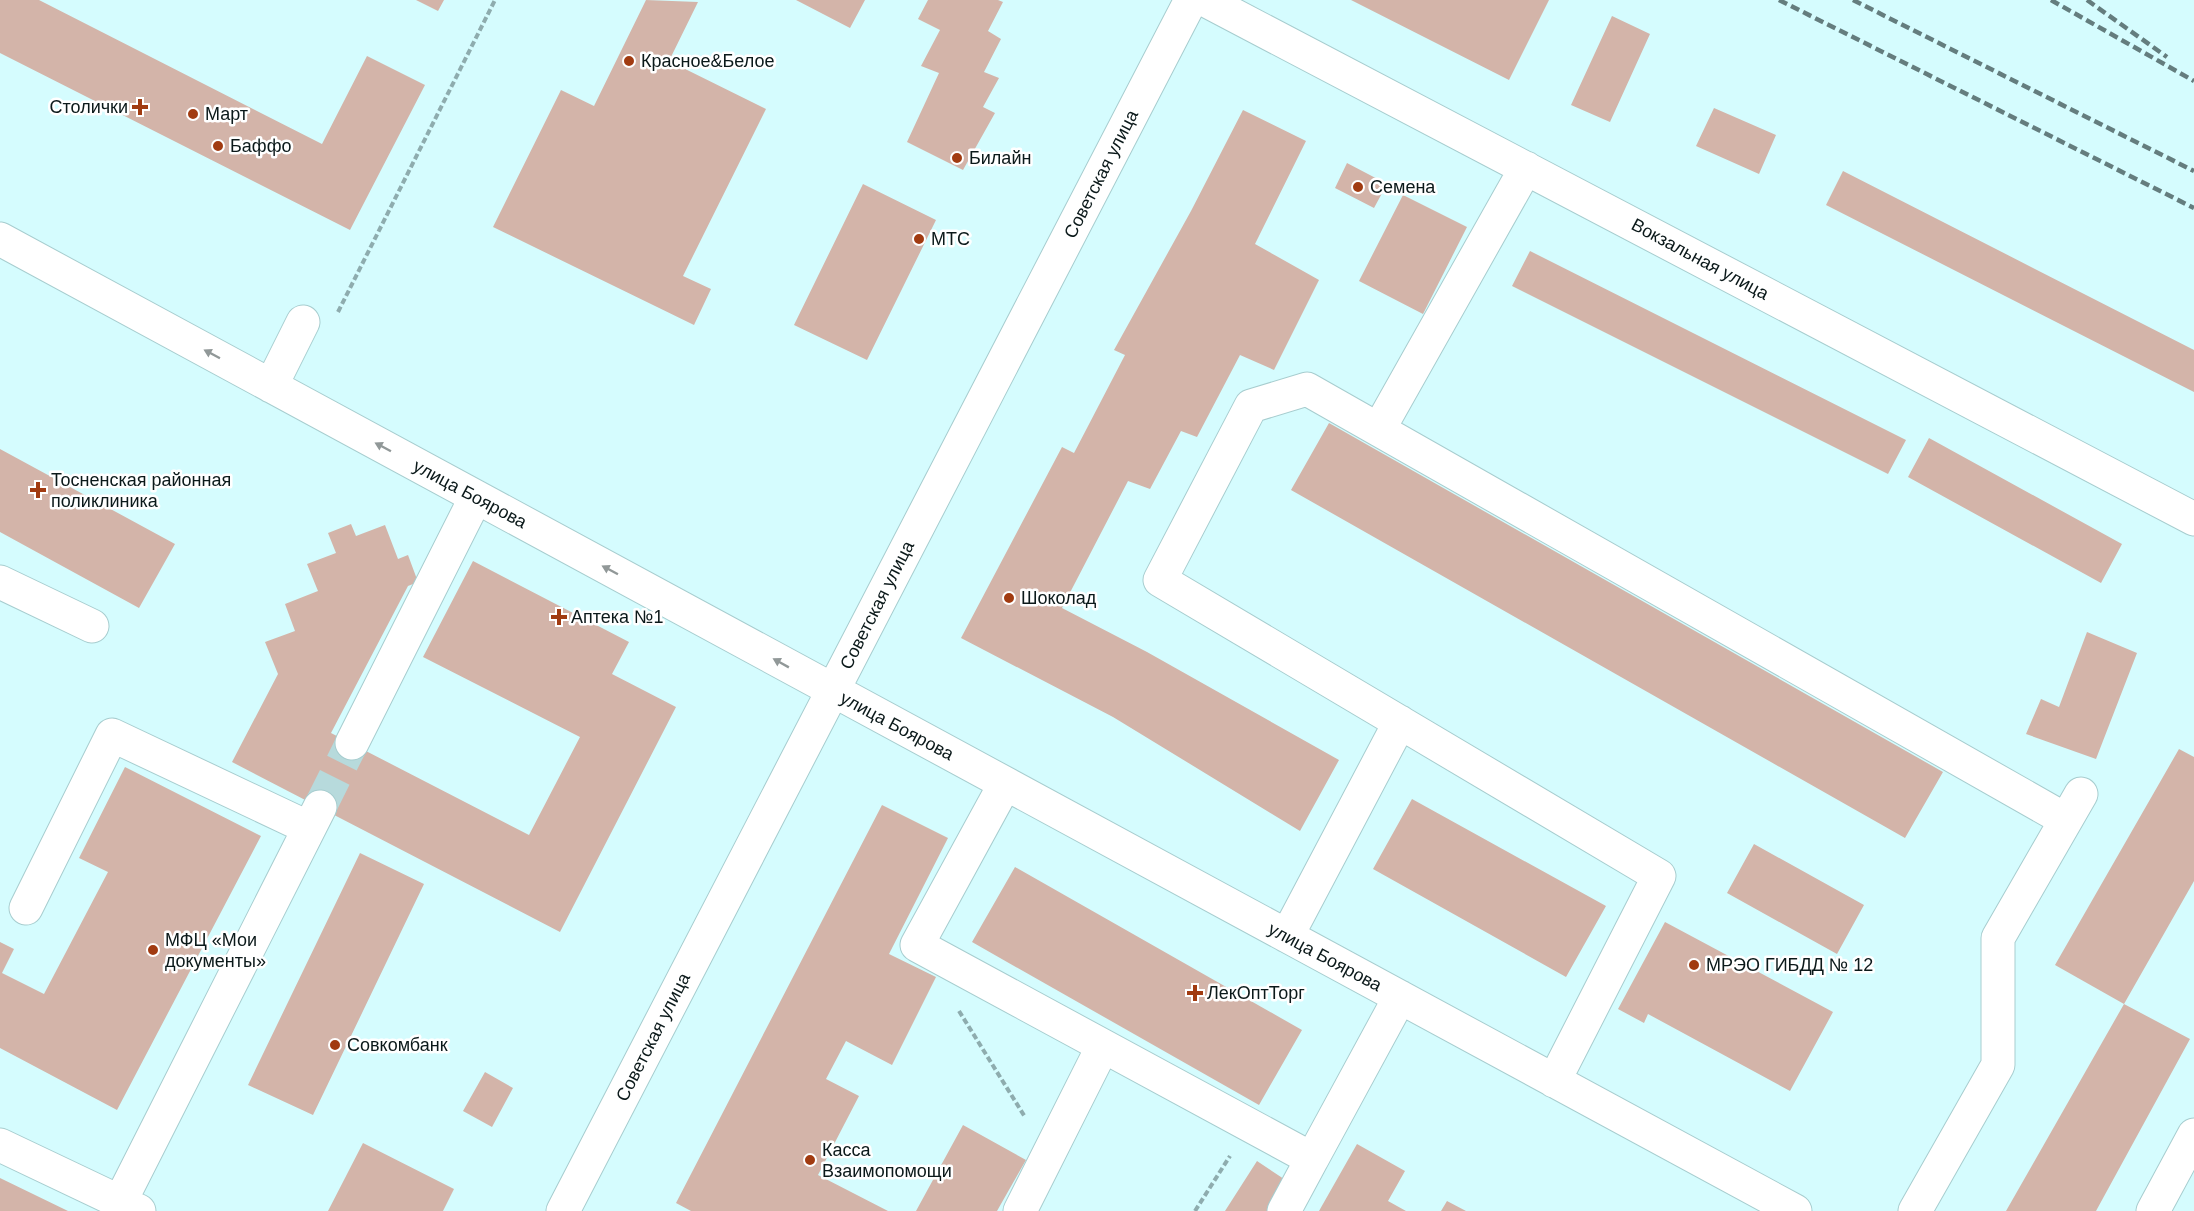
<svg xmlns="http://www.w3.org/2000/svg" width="2194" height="1211" font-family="Helvetica,sans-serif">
<rect width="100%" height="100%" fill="#d5fcfe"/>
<path fill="#d3b4a9" d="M0,0h39l283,144 45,-88 58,29 -75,145 -350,-177z
M416,0h28l-6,11z
M646,0l52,2 -29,59 97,48 -83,167 28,13 -17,36 -201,-98 68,-137 33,16z
M796,0h69l-15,28z
M928,0h70l5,2 -15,29 13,8 -17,33 15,6 -16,29 12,6 -32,57 -56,-28 32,-69 -18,-7 19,-36 -22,-11z
M1351,0h198l-40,80z
M1612,16l38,18 -40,88 -39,-17z
M1714,108l62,27 -17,39 -63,-28z
M1243,110l63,31 -51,103 64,36 -45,90 -34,-15 -43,82 -16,-6 -31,58 -22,-8 -66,127 85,44 192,108 -39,71 -187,-114 -152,-79 101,-191 12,6 51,-98 -11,-5 77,-139z
M1347,163l40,21 -13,24 -39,-20z
M1843,171l351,179v42l-368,-187z
M863,184l73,36 -69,140 -73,-35z
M1403,195l64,32 -44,87 -64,-33z
M1530,251l376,189 -18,34 -376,-188z
M1329,423l614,349 -38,66 -614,-348z
M1929,438l193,106 -21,39 -193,-106z
M0,449l175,95 -36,64 -139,-76z
M351,524l5,12 29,-11 13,34 10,-4 10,27 -10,4 -77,147 198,102 51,-98 -157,-80 50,-96 156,81 -17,32 64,33 -116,225 -328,-170 46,-88 -13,-32 30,-11 -10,-27 33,-13 -11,-27 29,-11 -8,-20z
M2087,632l50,21 -41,106 -70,-25 15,-35 18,8z
M2179,749l15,8v124l-70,123 -69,-39z
M125,767l136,69 -144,274 -117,-62v-106l14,7 -12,24 42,21 64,-122 -29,-14z
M1412,799l194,107 -40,71 -193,-108z
M882,805l66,33 -59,116 47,23 -44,88 -46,-24 -20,38 33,17 -41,79 70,36h-197l-15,-8z
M1754,844l110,61 -27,49 -110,-61z
M360,853l64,31 -111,231 -65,-30z
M1015,867l287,163 -43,75 -287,-163z
M1665,922l168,90 -43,79 -142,-77 -4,9 -26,-14z
M2124,1004l66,35 -94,172h-90z
M485,1072l28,16 -21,39 -29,-16z
M963,1125l63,35 -29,51h-81z
M363,1143l91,46 -11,22h-115z
M1357,1144l48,27 -17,30 18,10h-87z
M1257,1161l33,22 -18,28h-47z
M0,1178l68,33h-68z
M1447,1201l19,10h-25z"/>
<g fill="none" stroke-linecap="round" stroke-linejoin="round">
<path stroke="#b7dadc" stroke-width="33" stroke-dasharray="33 16" stroke-linecap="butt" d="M320,807l32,-64"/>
<defs>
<path id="minor" d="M1205,0l989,519
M0,239l1795,972
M271,386l32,-64
M1379,429l147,-261
M0,582l92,44
M352,743l124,-246
M1005,784l-88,161 395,214 88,-162
M26,908l86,-173 197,93
M1287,936l113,-214
M1554,1081l105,-205 -499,-296 91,-174 56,-17 759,431
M0,1145l139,66
M120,1202l200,-395
M563,1211l628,-1211
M1020,1211l83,-165
M1284,1211l28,-52
M1915,1211l83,-146v-127l83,-144
M2153,1211l41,-76"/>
</defs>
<use href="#minor" stroke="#a7cdcf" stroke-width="35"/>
<path stroke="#8eacae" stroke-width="4" stroke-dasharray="6 3" stroke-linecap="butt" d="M338,312l157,-312
M959,1011l66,106
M1195,1211l35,-55"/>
<use href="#minor" stroke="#fff" stroke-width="33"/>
<path stroke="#647d7e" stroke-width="4.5" stroke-dasharray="9 4.5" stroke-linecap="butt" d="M1779,0l415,208
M1853,0l341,171
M2051,0l143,81
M2087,0l80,57"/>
</g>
<defs><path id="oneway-solid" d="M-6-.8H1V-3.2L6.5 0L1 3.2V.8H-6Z" transform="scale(1.5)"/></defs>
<g fill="#919898">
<use href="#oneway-solid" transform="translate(212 354) rotate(-152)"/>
<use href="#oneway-solid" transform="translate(383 447) rotate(-152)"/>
<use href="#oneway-solid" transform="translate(610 570) rotate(-152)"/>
<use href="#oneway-solid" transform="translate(781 663) rotate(-151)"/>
</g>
<g fill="#a13b11" stroke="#fff" stroke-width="2">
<circle cx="629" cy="61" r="6"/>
<path d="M137 98h6v6h6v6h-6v6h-6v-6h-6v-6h6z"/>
<circle cx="193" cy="114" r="6"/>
<circle cx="218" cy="146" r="6"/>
<circle cx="957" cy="158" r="6"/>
<circle cx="1358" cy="187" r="6"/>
<circle cx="919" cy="239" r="6"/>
<path d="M35 481h6v6h6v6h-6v6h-6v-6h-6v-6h6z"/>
<circle cx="1009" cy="598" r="6"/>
<path d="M556 608h6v6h6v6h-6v6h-6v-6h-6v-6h6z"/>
<circle cx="153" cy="950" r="6"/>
<circle cx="1694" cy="965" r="6"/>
<path d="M1192 984h6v6h6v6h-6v6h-6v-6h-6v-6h6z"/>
<circle cx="335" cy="1045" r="6"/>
<circle cx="810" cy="1160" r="6"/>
</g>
<g text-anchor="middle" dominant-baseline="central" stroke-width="5" stroke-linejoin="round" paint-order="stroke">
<g font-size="18" fill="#0b191a" stroke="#fff" text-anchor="start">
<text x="641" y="61">Красное&amp;Белое</text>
<text x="128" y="107" text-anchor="end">Столички</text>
<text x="205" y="114">Март</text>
<text x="230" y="146">Баффо</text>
<text x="969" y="158">Билайн</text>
<text x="1370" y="187">Семена</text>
<text x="931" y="239">МТС</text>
<text x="51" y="480">Тосненская районная<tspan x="51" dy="21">поликлиника</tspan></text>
<text x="1021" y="598">Шоколад</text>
<text x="571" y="617">Аптека №1</text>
<text x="165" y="940">МФЦ «Мои<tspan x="165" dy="21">документы»</tspan></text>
<text x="1706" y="965">МРЭО ГИБДД № 12</text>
<text x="1207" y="993">ЛекОптТорг</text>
<text x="347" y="1045">Совкомбанк</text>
<text x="822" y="1150">Касса<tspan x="822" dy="21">Взаимопомощи</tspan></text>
</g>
<g font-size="18" fill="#0b191a" stroke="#fff">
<text transform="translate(1101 174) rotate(-63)">Советская улица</text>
<text transform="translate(1700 259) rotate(28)">Вокзальная улица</text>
<text transform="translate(470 494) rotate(28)">улица Боярова</text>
<text transform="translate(877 605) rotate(-63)">Советская улица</text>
<text transform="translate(897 726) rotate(28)">улица Боярова</text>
<text transform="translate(1325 957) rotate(28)">улица Боярова</text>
<text transform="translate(653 1037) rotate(-63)">Советская улица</text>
</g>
</g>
</svg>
